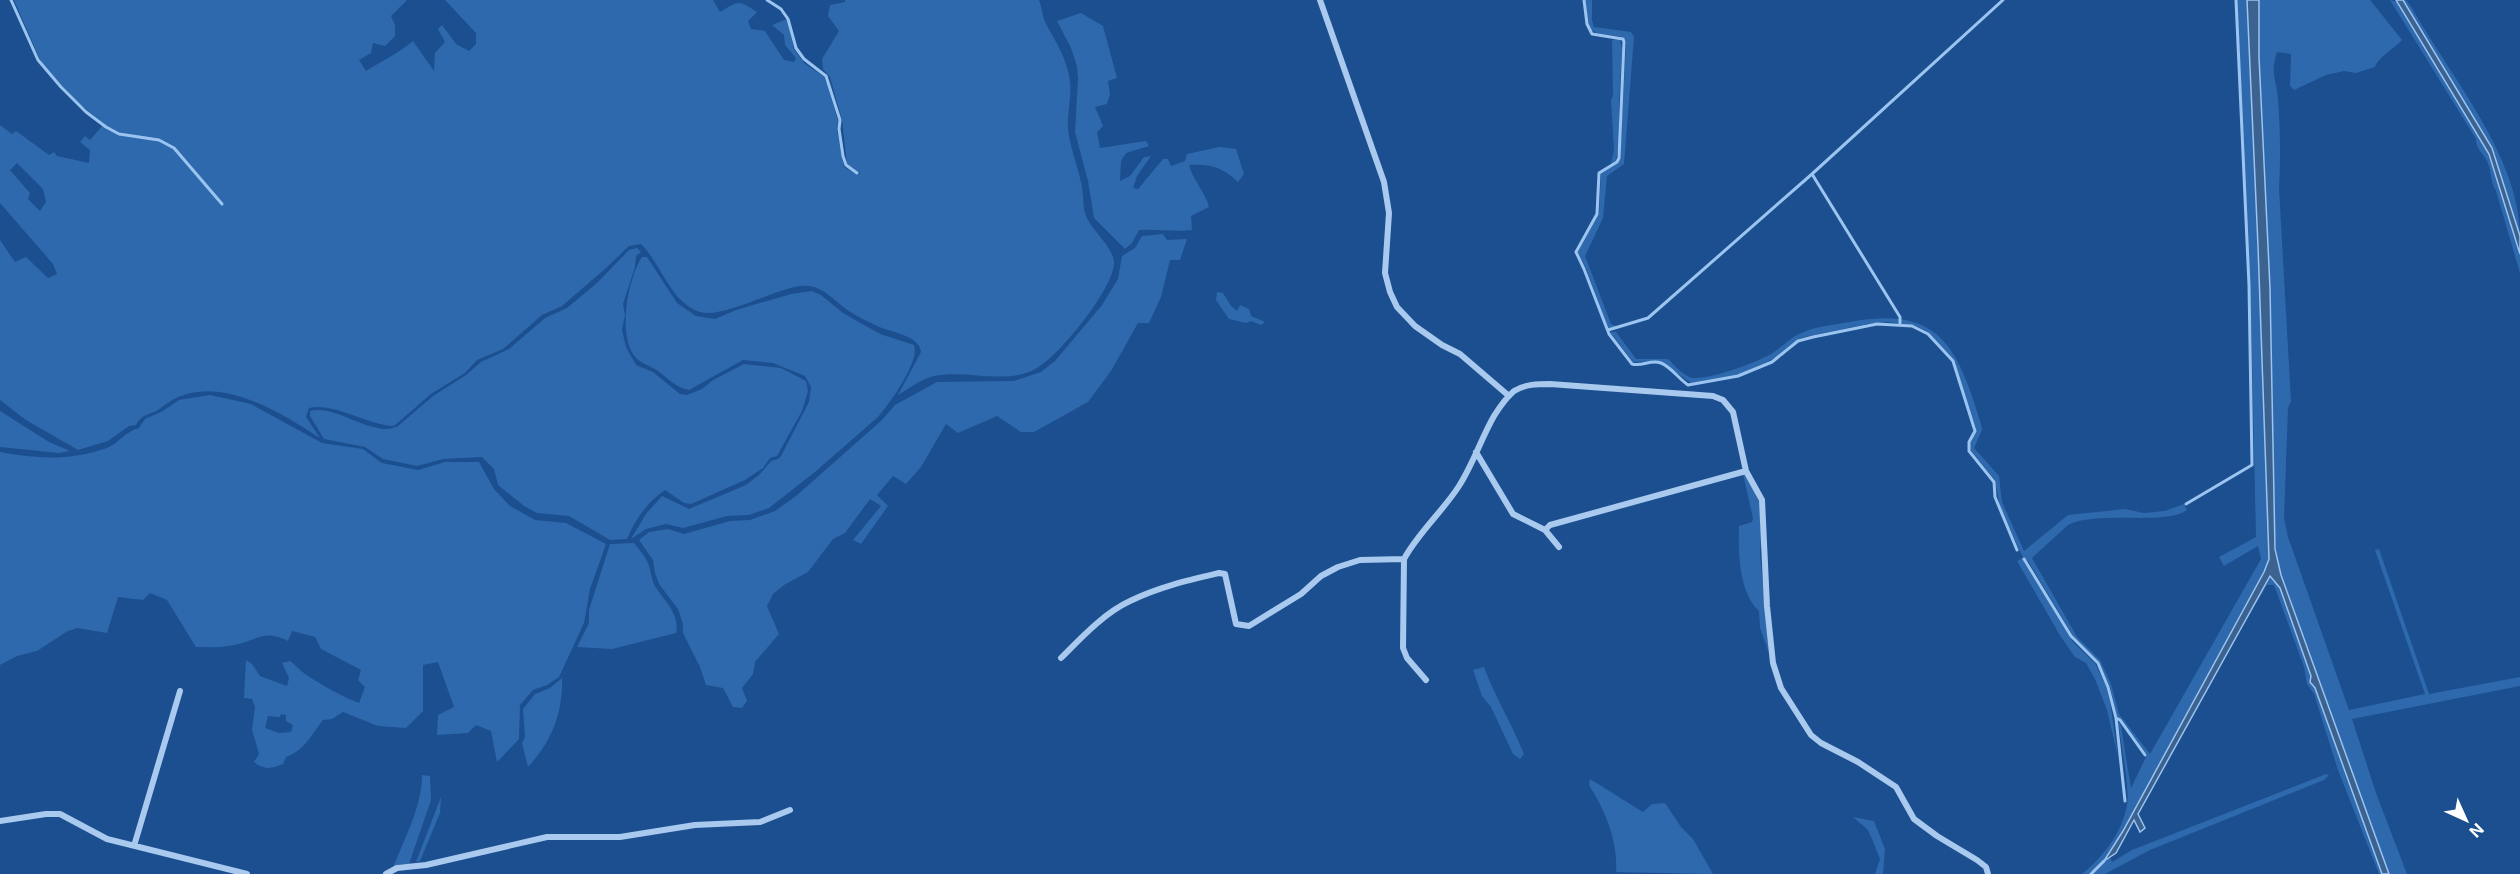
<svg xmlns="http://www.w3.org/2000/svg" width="2520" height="874" font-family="Inter,sans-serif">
<rect width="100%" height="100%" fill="#1b4f8f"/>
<path fill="#2e69ad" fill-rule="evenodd" d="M14,0h393l-16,16 4,9v11l-10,10 -12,-3 -2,10 -12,7 7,11c16,-10 33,-18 47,-30l21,30 1,-18 10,-11 -7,-13 4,-4 14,19 13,7 7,-7v-11l-31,-33h268l7,12c20,-12 18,-12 37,0l-9,9 3,8 14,2 19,29 10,2 2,-4 -11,-13 -1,-10 -12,-10 15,-6 7,30 10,14 20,14 4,10 10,34 -1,10 7,36 14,8 2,-2 -13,-9 -5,-44 -12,-43 -7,-8 -1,-10 17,-28 -11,-15 2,-11 15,-3v-2h194c3,7 3,15 6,22 10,19 19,31 24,53 4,18 -2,36 -1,54 2,18 9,35 13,53 2,9 2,18 3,27 4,21 31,37 30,55 -2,26 -54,91 -77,104 -30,18 -70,1 -103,8 -13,3 -24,12 -36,19l23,-43c-2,-18 -32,-19 -48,-28 -8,-4 -17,-8 -24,-13 -15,-10 -28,-28 -48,-25 -27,3 -79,33 -101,26 -30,-10 -38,-47 -59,-68l-12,2 -24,23 -43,37 -20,9 -39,34 -26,11 -12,13 -34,21 -37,32c-27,-1 -60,-24 -85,-18l-3,9 14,21c-43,-28 -110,-70 -158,-31 -10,9 -18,4 -26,18l-7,1 -21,15 -30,9 -52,-30 -26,-20v-160l15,22 11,-5 22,21 9,-4 -4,-10 -53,-61v-78l12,9 4,-3 33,24 5,-3 3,4 32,7 1,-13 -10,-8 5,-6 5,4 14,-16 -28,-23 -35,-39zM17,163l26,26 3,13 -6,9 -12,-12 2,-6 -20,-23z
M1585,0h7v20l2,7 37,5 3,5 -10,127 -17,12 -4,42 -18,38 26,68 6,2 -9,3 -22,-61 -8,-16 21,-39 2,-41 17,-9 2,-4 6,-115 -3,-7c-33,-6 -34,2 -38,-37z
M2237,0h10l11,246 11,313 -5,13 -141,259 -18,29 5,-3 2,5 20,-12 194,-76 3,1 -5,5 -174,70 -45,24h-12l6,-8 -9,8h-8c21,-17 40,-41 45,-69 3,-17 -7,-66 -9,-85l3,6 10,62 16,-33 -30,-38 -7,-30 -11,-25 -24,-23 -47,-78 -4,-3v4l49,80 22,21 11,23 4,15 8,56 -11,-47 -12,-31 -9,-16 -11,-6 -14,-20 -44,-76 6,-3 -23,-51 -5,-27 -25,-31v-4l6,-17 -25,-71 -25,-26 -12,-6 -27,-3 -20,2 -67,14 -23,19 -39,18 -47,8 -31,-22 -27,1 -23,-30h6l20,27h32c6,6 13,14 21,18 13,6 69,-15 82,-23 10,-6 19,-16 30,-21 15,-7 33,-8 49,-11 90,-17 108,26 131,102l1,6 -8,18 25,28 3,26 22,49 44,-36 57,-6 19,4 21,-2 19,-7 3,6c-21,16 -88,0 -119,15l-36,33 45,79 23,23 11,24 8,30 31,40 111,-195 -3,-13 -34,20 -5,-9 37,-20 -5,-220z
M2259,0h111l32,40c-8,9 -23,16 -27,27l-19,6 -12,-2 -18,4 -32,15 -4,-4 1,-32 -14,-2c-7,21 -1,25 1,46 2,30 3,60 1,90l12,213 -3,7 -4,110 4,19 61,173 76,-16 -50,-144 4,-1 50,145 91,-17v9l-168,33 24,74 31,81h-18l-112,-311 -4,-54 -3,-221 -11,-231z
M2390,0l7,2 92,152 31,100v19l-24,-82c-6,-10 -4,-19 -9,-30 -4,-8 -11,-12 -11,-22z
M2403,0h3l6,8c38,68 108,149 108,228l-28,-88z
M1081,13l22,13 14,52 -9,3 2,13 -3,10 -12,3 8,19 -6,6 3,16 46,-7 3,5 -23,7 -5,8 -1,20 10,-5 14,-19 7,-1 -14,20 -4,12 5,1 25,-30h5l3,7 14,-5 2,-7 32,-7 17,2 8,25 -6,8c-16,-15 -27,-18 -49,-17 4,16 16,26 20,42l-18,9 1,14c-18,2 -34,-1 -53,0l-7,13 -7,6 -31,-31 -6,-37 -13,-49 3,-53 -1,-13 -6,-18 -14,-27z
M1620,39l2,10 -3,55v39l-3,18 -5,3 3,-14 -3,-49 2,-7 -1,-54z
M1163,234l4,6 20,-1 -7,21h-10l-9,37 -12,26h-11l-27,48 -23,31 -54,30h-13l-24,-16 -39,17 -12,-9 -25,43 -15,17 -13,-8 -16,19 11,11 -27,38 -8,-4 28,-34 -11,-7 -25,34 -12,6 -25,33 -24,13 -11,9 -6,12 12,28 -24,28 -2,12 -11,14 5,13 -5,7 -9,-1 -10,-19 -17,-3 -6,-18 -17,-34v-9l-5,-15 -19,-25 -4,-11 -2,-13 -14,-20 10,-8 19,-3 16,5 46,-13 20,-1 25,-9 21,-15 86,-76 13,-15 42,-23 77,-1 27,-9 14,-11 47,-56 16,-26 4,-23 13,-8 7,-12z
M637,248l4,4 -5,4 -1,11 -12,37 2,11 -3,15 4,17 10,18 17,7 27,22 7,1 15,-6 11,-9 31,-16 37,4 25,13 2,10 -6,20 -25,45 -7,2 -7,10 -18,12 -54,24 -7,-1 -19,-13c-18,12 -30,30 -38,49l-17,1 -41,-24 -32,-3 -13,-7 -26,-21 -4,-16 -12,-12 -39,2 -26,7 -34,-7 -18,-12 -41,-8 -14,-23v-5c27,-7 64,28 88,15l35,-30 33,-21 15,-13 28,-13 36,-31 22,-10 30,-25 32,-33z
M642,257h5l30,46 19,13 19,3 21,-9 55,-16 21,-3 9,4 22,18 37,21 34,11c6,17 -25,59 -36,72l-63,55 -46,36 -20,7 -22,1 -44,12 -17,-4 -20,5 -15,10 15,-25 16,-18 27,13 57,-24 13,-10 12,-14 7,-2 3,-3 28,-54 2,-15 -6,-11 -32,-13 -30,-3 -54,30c-14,-3 -20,-11 -31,-19 -7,-5 -15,-7 -21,-12 -21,-20 -9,-81 5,-102z
M1217,292l6,1 8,13 6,5 3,-6 9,4 2,7 14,6 -4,3 -10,-4 -5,2 -17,-4 -13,-19z
M210,395l41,9 71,39 41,6 19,14 36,7 27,-8h34l15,27 16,17 25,14 31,3 40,21 -16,45 -6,34 -25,54 -12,8 -14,5 -13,15 -1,34 -22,23 -6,-31 -15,-6 -8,8 -31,2 1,-20 16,-8 -16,-45 -15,3v46l-17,17 -28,-2 -35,-14 -11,7 -9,1c-11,14 -19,31 -37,37l-3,7c-11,5 -19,6 -29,-2l5,-8 -7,-24 3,-23 -3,-8 -8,-1 2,-38 6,4 8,12 27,10 2,-8 -7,-15 8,-2c6,4 9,9 15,13 17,11 34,21 54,29l6,-16 -7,-7 3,-10 -40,-21 -6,-12 -23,-6 -4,10c-24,-12 -30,-1 -54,4 -12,3 -25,2 -38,2l-29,-47 -17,-7 -7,7 -25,-3 -11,36 -30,-5 -11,4 -29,19 -20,5 -17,9v-213c38,7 70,9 107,-4 12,-5 19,-17 32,-20l6,-9 18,-8 16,-11zM281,714l5,1v6l7,4 -2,7 -12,1 -14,-5 3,-12 12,1z
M0,411l49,31 21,9 -11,2 -59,-6z
M1743,474h3l13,28 3,16 -2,35 9,100 -9,-25 -1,-17c-20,-18 -21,-59 -20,-85l13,-4 1,-4z
M634,543c5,6 11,13 14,20 3,8 3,15 7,23 9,15 25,27 21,47l-64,16 -35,-2 12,-24v-13l21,-66z
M2270,575l10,13 31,88 -1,6 5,6 67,186h-3l-41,-104 -24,-76 -7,-10 -3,-17 -30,-82h-7l-33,56z
M1484,667c11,30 28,57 40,87l-4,5 -7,-5 -22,-47 -9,-11 -9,-26z
M562,678c1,35 -10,63 -34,89l-6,-24 3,-6 -2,-28 12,-15 15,-6z
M422,775l8,1 1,24 -22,64h-9l-7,4c11,-29 29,-61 29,-93z
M1590,779l53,33 9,-8 13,-1 16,24 12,12 20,35 -97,-2c2,-31 -10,-60 -27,-87z
M441,797l-1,16 -20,48 -4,1z
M1853,817l21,4 11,28 -2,25h-8l5,-15 -8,-20 -4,-9z"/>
<path fill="#3c6290" stroke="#9cc4f0" stroke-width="1.5" d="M2247,0h12v57l11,231 5,261 6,26 108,299h-7l-67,-186 -5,-6 1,-6 -31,-88 -10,-12 -132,238 7,14 -5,4 -6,-12 -18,33 -12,8 19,-30 141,-259 5,-13 -11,-313z
M2396,0h7l89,148 28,88v18l-31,-100z"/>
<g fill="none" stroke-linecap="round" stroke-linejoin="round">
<path stroke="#9cc4f0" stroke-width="3" d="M11,0l27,60 23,27 25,25 20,15 13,7 40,6 15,8 48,56
M767,0l14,9 7,10 8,29 8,11 22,17 14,44 -1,9 4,27 3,9 11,8
M1584,0l3,24 5,10 31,5 1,3 -5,116 -2,4 -18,11 -2,41 -21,38 8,17 25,65 23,30c10,3 19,-5 29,-1 10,4 18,16 27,22l50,-9 34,-14 26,-21 15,-4 64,-13 35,2 16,8 25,27 22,70 -6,11v9l25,31 1,15 22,53
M1812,174l88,143v8
M1608,330l40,-12 164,-144 191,-174
M2186,504l66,-39 -3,-180 -13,-285
M2024,559l47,77 27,27 10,24 8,31 9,83
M2116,718l4,2 25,35
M2091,874l13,-13"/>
<path stroke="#a9c9ee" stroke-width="6" d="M1320,0l64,182 5,31 -4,60 5,19 7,15 18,19 27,19 18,9 49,42
M1476,452l37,62 32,16 14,17
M1545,530l5,-5 196,-54
M1061,658c20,-20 43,-45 69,-57 28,-14 59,-21 89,-28l6,1 11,50 13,2 52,-32 20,-18 17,-9 22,-7 44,-1
M1426,680l-19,-22 -4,-10 1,-89c14,-26 39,-48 55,-73 14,-22 22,-47 35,-70 5,-8 13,-19 20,-25 11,-7 24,-7 36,-7l163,12 10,4 10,12 13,59 16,29 5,106 6,57 8,25 30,47 10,8 37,19 38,25 18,32 23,17 40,24 9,7 2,7
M0,821l46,-7h14l47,25 140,35
M134,846l46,-155
M386,874l11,-6 29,-3 121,-28h73l75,-12 65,-3 30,-12"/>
</g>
<g transform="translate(2466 820) rotate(135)" stroke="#1b4f8f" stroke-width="4.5" paint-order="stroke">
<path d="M0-4.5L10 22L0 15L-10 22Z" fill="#ffffff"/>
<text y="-9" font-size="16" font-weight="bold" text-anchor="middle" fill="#ffffff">N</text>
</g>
</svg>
